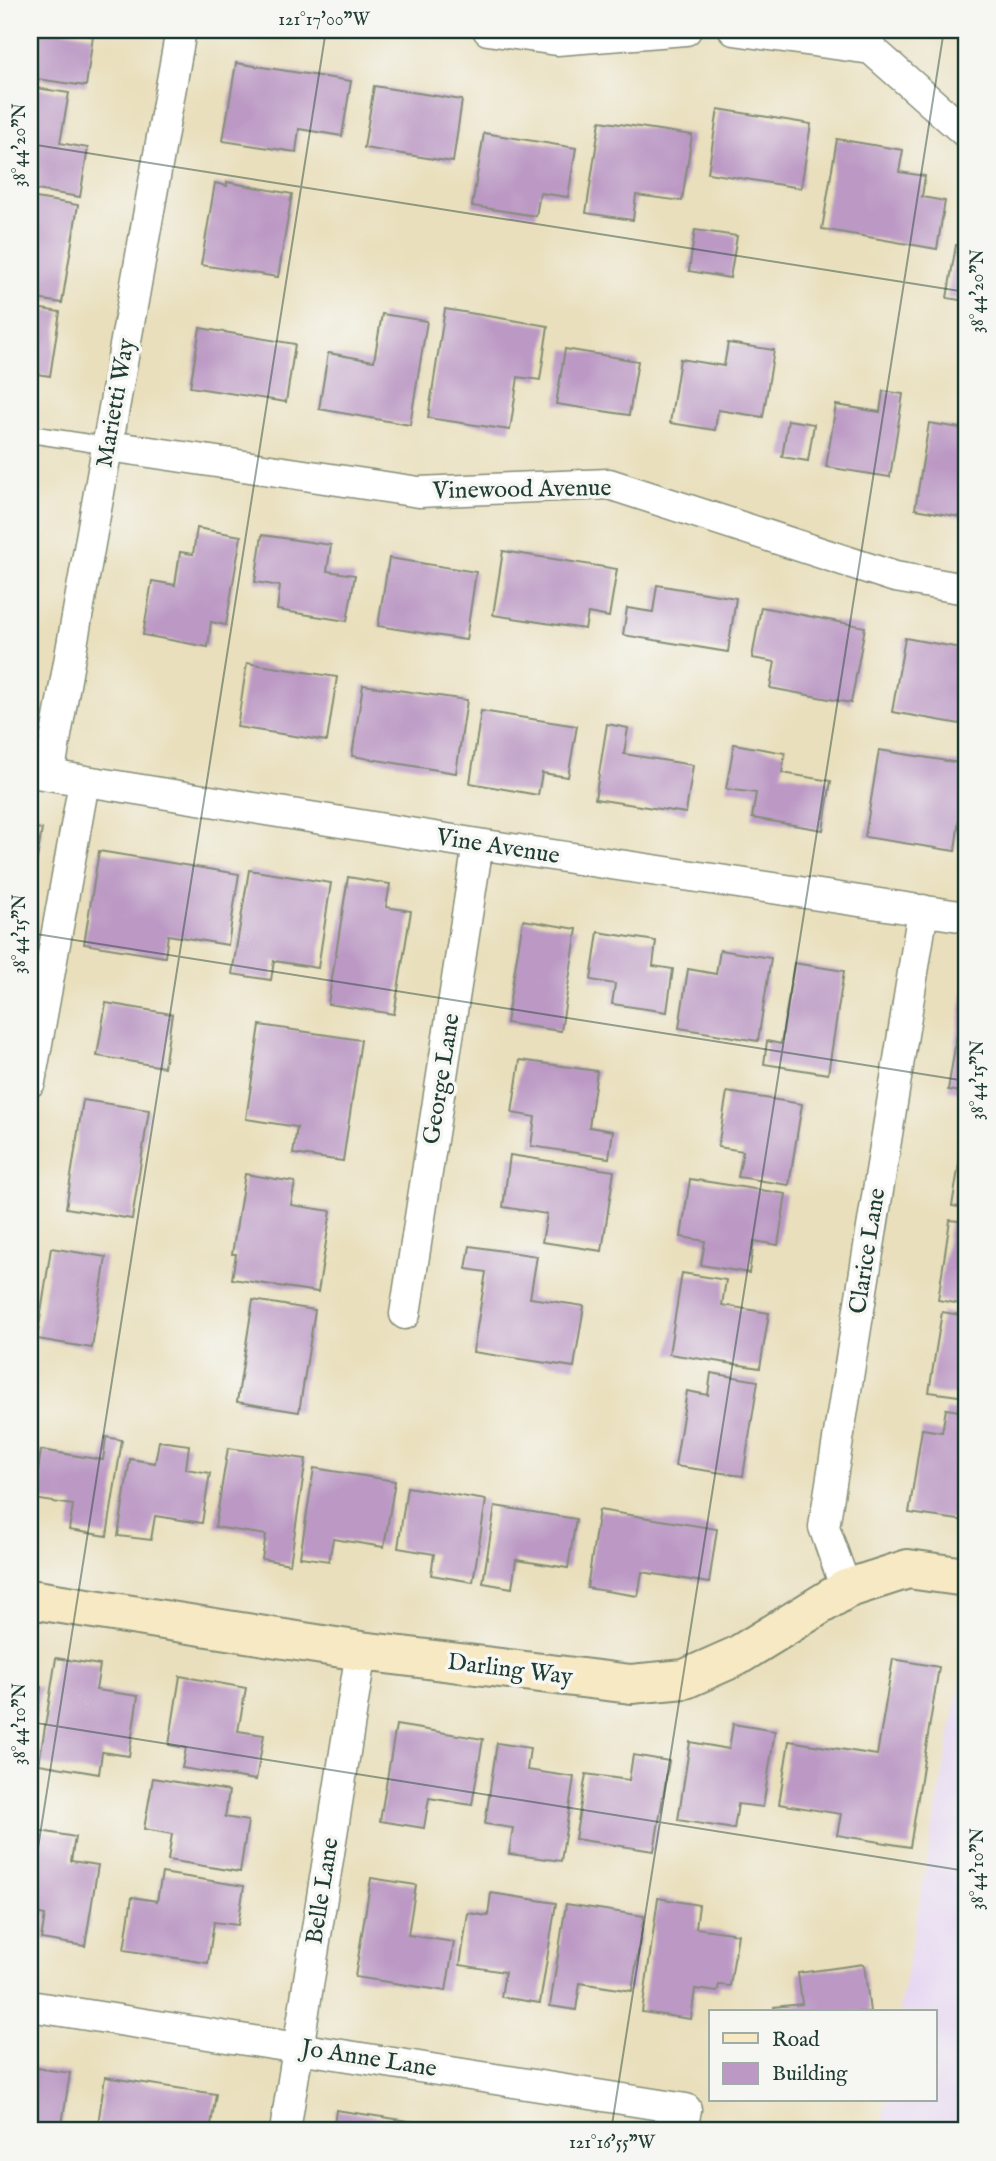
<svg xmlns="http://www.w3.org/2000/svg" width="996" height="2161" font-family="'IM FELL English',serif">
<rect width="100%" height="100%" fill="#f6f6f2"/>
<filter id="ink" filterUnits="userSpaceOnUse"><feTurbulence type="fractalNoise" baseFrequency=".0143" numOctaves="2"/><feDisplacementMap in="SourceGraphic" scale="14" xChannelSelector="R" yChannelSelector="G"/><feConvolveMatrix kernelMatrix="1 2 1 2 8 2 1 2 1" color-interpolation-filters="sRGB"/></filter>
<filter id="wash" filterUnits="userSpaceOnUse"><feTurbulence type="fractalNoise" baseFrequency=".00686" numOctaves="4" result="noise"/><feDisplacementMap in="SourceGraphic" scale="28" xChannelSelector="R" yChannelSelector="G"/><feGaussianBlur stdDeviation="1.57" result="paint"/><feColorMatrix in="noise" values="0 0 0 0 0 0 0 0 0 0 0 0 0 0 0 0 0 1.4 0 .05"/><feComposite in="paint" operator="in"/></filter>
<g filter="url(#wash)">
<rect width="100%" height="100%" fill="#e9dfbc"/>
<path fill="#e4d3f2" d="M966,1650v481h-85l5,-31h49v-88h-36z"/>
<g id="blocks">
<path fill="#bb99c4" d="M30,30h32l31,6 -7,50 -56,-8z
M236,63l115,18 -9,55 -43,-7 -3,23 -73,-11z
M374,86l88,14 -9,62 -89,-14z
M30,87l39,6 -9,50 28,5 -8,49 -50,-8z
M718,109l93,15 -10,64 -93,-15z
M600,121l92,14 -10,66 -46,-6 -3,25 -47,-7z
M484,133l92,15 -8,49 -28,-4 -4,23 -64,-10z
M837,139l66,11 -4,22 26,4 -3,21 23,4 -8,48 -115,-20z
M227,182l65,12 -14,83 -77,-12 14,-82 12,3z
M30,197l48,8 -16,98 -32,-5z
M695,230l42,6 -7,42 -41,-7z
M956,245l10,1v55l-19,-3z
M30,307l30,5 -10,64 -20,-3z
M445,309l103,17 -8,54 -22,-3 -8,53 -82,-12z
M382,314l45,7 -17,104 -91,-16 9,-56 46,8z
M200,328l95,16 -9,58 -96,-15z
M728,343l46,7 -11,67 -45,-7 -3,20 -45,-7 10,-64 44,7z
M565,349l73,12 -9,54 -73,-11z
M883,391l20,3 -13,83 -64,-10 10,-62 44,7z
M788,420l26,4 -6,37 -26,-4z
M929,423l37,6v89l-51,-9z
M197,528l44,8 -15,89 -15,-3 -3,25 -65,-12 9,-54 23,4 5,-33 13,2z
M262,535l69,10 -4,26 28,4 -8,46 -70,-11 3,-24 -25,-4z
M503,551l114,18 -8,48 -21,-4 -3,16 -92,-14z
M389,558l87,14 -10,68 -88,-14z
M657,585l79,13 -8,54 -105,-17 4,-27 26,4z
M761,607l104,20 -14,76 -81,-15 5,-26 -23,-4z
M905,638l61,11v76l-74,-13z
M247,663l90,14 -10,64 -90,-14z
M363,685l104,15 -11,73 -104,-17z
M481,711l96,15 -9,51 -26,-4 -4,22 -68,-12z
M607,724l21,4 -4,26 69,11 -7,48 -91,-14z
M734,744l51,9 -3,20 49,8 -8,49 -71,-12 4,-25 -30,-4z
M879,750l87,14 -11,87 -90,-14z
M30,827l12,2 -11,66 -1,-1z
M99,851l140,23 -11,71 -60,-10 -3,22 -81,-13z
M249,870l82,13 -13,85 -44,-7 -3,19 -39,-6z
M348,877l42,7 -4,23 25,4 -17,103 -66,-10z
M523,920l54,9 -16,102 -55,-8z
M598,932l58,9 -3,25 20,3 -6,43 -55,-8 3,-20 -24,-4z
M720,950l51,8 -13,83 -79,-13 9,-59 28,5z
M794,963l50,8 -16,103 -64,-10 3,-23 14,3z
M965,985h1v108l-18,-3z
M106,1003l66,11 -8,53 -67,-11z
M260,1025l101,15 -18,121 -50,-7 4,-27 -51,-8z
M520,1060l77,11 -8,56 24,4 -4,27 -78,-12 4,-29 -23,-4z
M727,1092l75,12 -13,81 -51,-8 5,-26 -25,-4z
M83,1100l66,10 -17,109 -66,-11z
M965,1128h1v80l-14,-2z
M510,1155l104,16 -12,80 -60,-9 5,-28 -44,-7z
M245,1174l50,8 -4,23 40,6 -13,81 -86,-13 4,-25h-4z
M690,1179l96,15 -8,51 -24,-4 -5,32 -48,-8 4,-24 -24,-4z
M950,1220l16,2v83l-28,-5z
M470,1246l67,10 -7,42 54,8 -10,61 -101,-15 13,-80 -20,-3z
M51,1248l55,9 -14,91 -55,-9z
M682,1273l44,7 -4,25 47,8 -9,55 -91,-14z
M253,1300l62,10 -16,102 -62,-10z
M942,1312l24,4v81l-37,-5z
M711,1373l47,8 -15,95 -68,-10 12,-75 21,4z
M946,1409l20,3v109l-57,-8 13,-84 20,3z
M106,1437l16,3 -15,96 -38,-6 4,-25 -39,-6 7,-49 62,10z
M159,1441l30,4 -3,24 24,4 -8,50 -47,-7 -4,24 -33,-4 12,-77 25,4z
M228,1448l78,11 -16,105 -28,-5 4,-24 -51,-8z
M314,1468l81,13 -11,66 -51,-8 -4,22 -29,-4z
M407,1487l79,13 -13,82 -42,-7 3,-21 -36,-6z
M495,1506l81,13 -8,49 -52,-8 -4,28 -29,-5z
M599,1510l118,19 -8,54 -67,-11 -4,24 -51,-8z
M56,1658l44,7 -4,25 42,6 -9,60 -27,-4 -3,22 -60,-10z
M893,1659l46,8 -29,180 -73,-12 4,-21 -62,-10 10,-63 88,14z
M180,1676l66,12 -8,43 26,4 -8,45 -74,-12 4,-20 -17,-3z
M30,1686l11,1 -10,65h-1z
M733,1724l42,7 -12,76 -25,-3 -4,25 -56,-9 12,-78 39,7z
M396,1725l87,14 -11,66 -43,-7 -5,30 -44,-7z
M497,1743l33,5 -3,22 47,7 -13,84 -52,-7 4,-26 -28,-4z
M633,1755l36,6 -15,90 -79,-12 11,-65 43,6z
M153,1778l76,13 -4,26 23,4 -8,51 -72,-12 4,-26 -28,-5z
M30,1829l45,8 -4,24 27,4 -13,81 -44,-7 4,-24 -15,-3z
M162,1873l82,13 -6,39 -24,-3 -6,41 -84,-13 8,-53 25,4z
M371,1878l45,7 -8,50 46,7 -8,49 -91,-14z
M491,1893l65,10 -16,100 -39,-6 4,-25 -45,-7 8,-52 20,3z
M658,1898l41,7 -3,23 42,6 -8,52 -11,-1 -2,7 -22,-3 -4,30 -49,-7z
M566,1904l78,12 -12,75 -52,-8 -4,27 -26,-4z
M864,1964l6,48h-95l-1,-5 28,-3 -4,-31z
M30,2067l40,6 -9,58h-31z
M105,2077l111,17 -6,37h-113z
M336,2110l86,13 -2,8h-87z"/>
</g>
</g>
<g filter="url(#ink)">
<use href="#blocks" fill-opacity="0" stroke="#848e78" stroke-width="2"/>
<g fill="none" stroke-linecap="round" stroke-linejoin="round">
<defs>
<path id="lane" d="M30,434l79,12"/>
<path id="street" d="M488,30l69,10 129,-10
M734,30l137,19 95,84
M109,446l310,46 190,-8 286,93 71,12
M30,772l448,72 488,73
M49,775l132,-745
M30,1082l54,-300
M405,1314l73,-470
M846,1589l-22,-62 99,-617
M30,2006l656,103 -4,22
M285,2131l76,-480"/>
<path id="secondary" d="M30,1599l331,52 270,33 54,-5 52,-23 109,-67 62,-20 58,8"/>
</defs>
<use href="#lane" stroke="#848e78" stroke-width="19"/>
<use href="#street" stroke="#848e78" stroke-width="33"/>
<use href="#secondary" stroke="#848e78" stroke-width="42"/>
<use href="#lane" stroke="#fff" stroke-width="16"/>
<use href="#street" stroke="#fff" stroke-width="30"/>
<use href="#secondary" stroke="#f7e9c3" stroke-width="38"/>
</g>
</g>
<path fill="none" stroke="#1f3d34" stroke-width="2" stroke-opacity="0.45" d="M30,144l936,148M30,933l936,148M30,1722l936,149M30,1898l296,-1868M611,2131l333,-2101"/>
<g text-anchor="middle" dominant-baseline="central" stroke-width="7" stroke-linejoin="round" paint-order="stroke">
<g font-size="24" fill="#1f3d34" stroke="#f6f6f2">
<text transform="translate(116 403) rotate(-80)">Marietti Way</text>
<text transform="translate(522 490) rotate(-1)">Vinewood Avenue</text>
<text transform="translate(498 847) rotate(9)">Vine Avenue</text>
<text transform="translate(442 1079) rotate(-81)">George Lane</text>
<text transform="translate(868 1251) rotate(-81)">Clarice Lane</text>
<text transform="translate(510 1670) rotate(7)">Darling Way</text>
<text transform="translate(323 1891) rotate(-81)">Belle Lane</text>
<text transform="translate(369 2059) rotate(9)">Jo Anne Lane</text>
</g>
</g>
<rect width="996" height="2161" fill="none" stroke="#f6f6f2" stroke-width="77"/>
<rect x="709" y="2010" width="228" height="91" fill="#f6f6f2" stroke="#a0aca6" stroke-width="2"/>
<rect x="723" y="2033" width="35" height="10" fill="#f7e9c3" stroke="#a0aca6" stroke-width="2"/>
<text x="772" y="2046" font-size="21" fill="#1f3d34">Road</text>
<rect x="723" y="2063" width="35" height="21" fill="#bb99c4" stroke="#a0aca6" stroke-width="2"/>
<text x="772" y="2080" font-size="21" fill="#1f3d34">Building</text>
<rect x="38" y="38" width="920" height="2084" fill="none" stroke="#1f3d34" stroke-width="2.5"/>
<g font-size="18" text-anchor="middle" fill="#1f3d34">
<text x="324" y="25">121°17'00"W</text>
<text transform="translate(19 145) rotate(-90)" y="6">38°44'20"N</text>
<text transform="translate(977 291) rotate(-90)" y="6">38°44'20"N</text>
<text transform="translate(19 934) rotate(-90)" y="6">38°44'15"N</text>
<text transform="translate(977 1080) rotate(-90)" y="6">38°44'15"N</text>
<text transform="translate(19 1724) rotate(-90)" y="6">38°44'10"N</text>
<text transform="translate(977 1869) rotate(-90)" y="6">38°44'10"N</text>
<text x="612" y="2148">121°16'55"W</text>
</g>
</svg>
